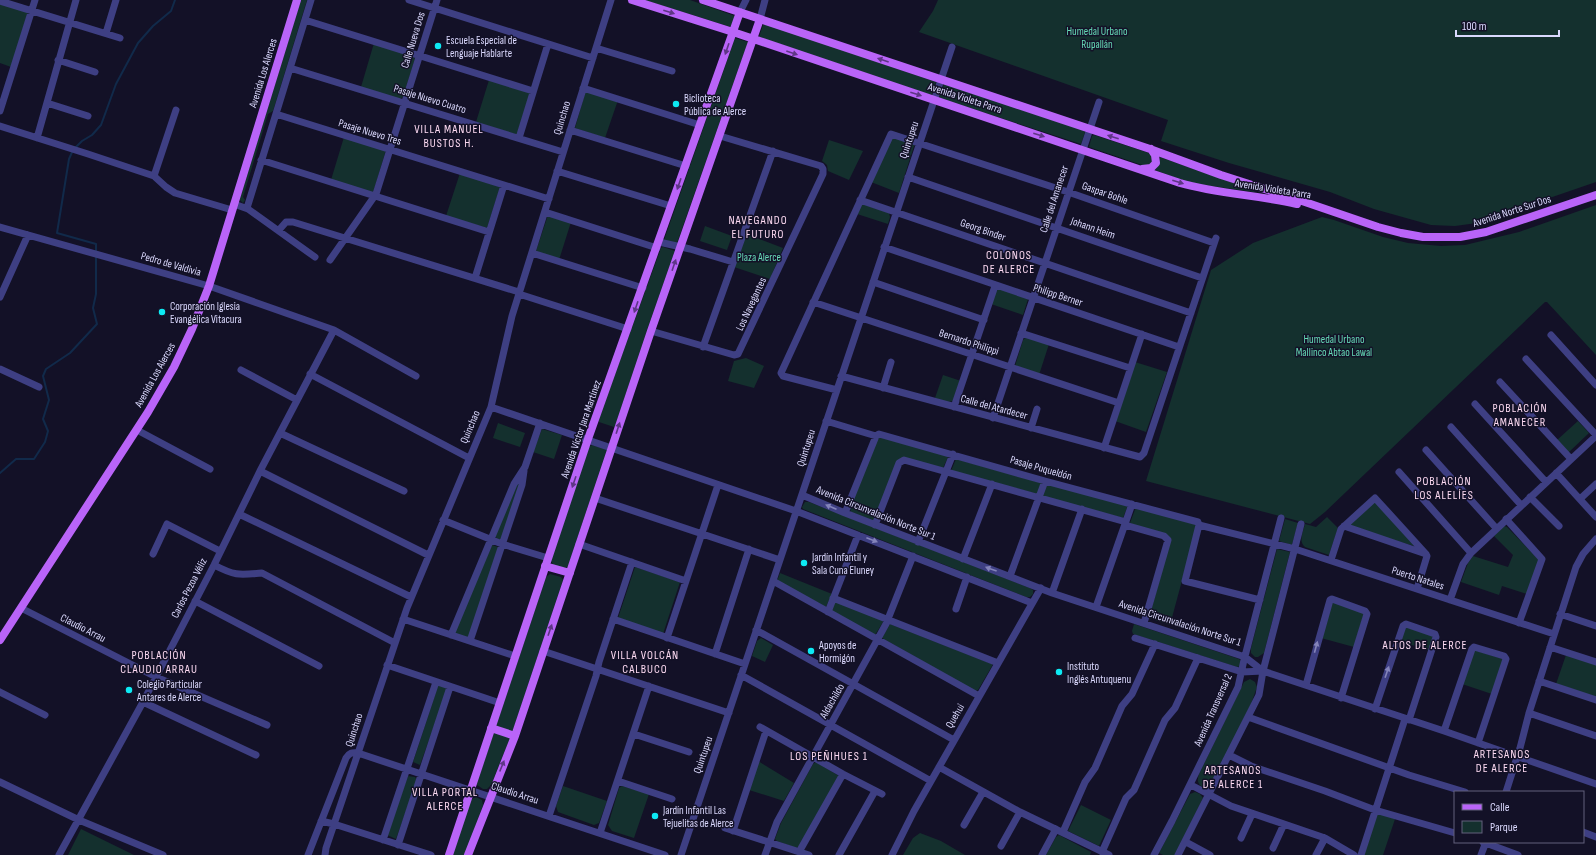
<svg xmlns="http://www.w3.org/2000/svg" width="1596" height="855" font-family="'Sofia Sans Condensed',sans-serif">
<rect width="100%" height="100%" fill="#131127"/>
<path fill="#14302e" d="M301,0h6l-34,111 -5,3 -25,83 2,3 -2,3 -3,-3v-2z
M644,0h46l45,16 -4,11z
M938,0h658v182l-119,41 -22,3 -24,-1 -57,-16 -44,-17 -101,-29 -68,-22 7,-21 -249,-88 14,-21z
M0,4l28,8 -17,55 -11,-4z
M765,24l171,58 -4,12 -1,1 -172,-58 4,-12z
M735,38l13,4 -71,201 -13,-3z
M374,43l40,14 1,2 -12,38 -4,2 -38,-12z
M489,80l41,13 -13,41h-2l-39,-12z
M944,84l140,46 1,2 -4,12 -142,-46z
M587,92l31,8 -13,38 -30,-10 10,-35z
M1094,135l58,19 2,6 -6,7 -59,-20 3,-11z
M344,137l42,13 -13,43 -42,-13z
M891,137l24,6 -16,50 -28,-11z
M829,140l34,11 -14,29 -21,-9 -1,-6 -5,-4z
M1160,157l93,33 2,2 -66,-9 -34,-13 4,-5z
M460,173l40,14 -13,41 -41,-12z
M863,204l26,9 1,4 -2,7 -31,-10 3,-8z
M1596,205v150l-49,-53h-2l-220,210 -15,12 -164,-43 65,-211 42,-27 69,-26 12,3 49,17 25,6 33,3 24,-1 54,-13z
M548,215l23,7 -12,38 -23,-9z
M705,226l27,10 -5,14 -27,-9z
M746,234l37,14 -13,31 -36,-12z
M663,247l12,4 -28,79 -32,96 -1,1 -15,-5v-4l62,-170z
M1000,289l28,10 -5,16 -32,-11 5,-13z
M1026,337l23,7 -10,31 -24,-9 8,-26z
M746,358l18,8 -10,22 -26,-7 6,-20z
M1135,362l32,10 -21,60 -31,-11z
M943,375l18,6 -8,20 -5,1 -13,-4z
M1578,421l11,12 -20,19h-1l-11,-12z
M498,423l27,10 -5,14 -27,-9z
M542,429l20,6 -8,24 -21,-7z
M879,436l68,20 1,1 -5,11 -38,-10 -31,62h-2l-21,-8 -1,-4z
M592,445l15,5 -1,2 -38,114 -2,2 -13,-3 -2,-5 38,-113z
M956,459l86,24 -4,11 -87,-23z
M522,476l-21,64 -6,-3 22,-54z
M1047,484l81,21 -5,13 -81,-22z
M1375,501l39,43v2l-63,-19 -1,-5z
M805,502h4l221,86 3,2v4l-3,3h-4l-223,-88 -1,-2z
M1136,507l61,18 -27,100 -21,-7 21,-77 -40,-18z
M1327,517l11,11 -9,27 -24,-8c-7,-6 -2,-15 0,-23l11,3z
M1285,519l13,4 -6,22 -13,-4z
M1504,526l3,1 32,33 -12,34 -25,-8 -3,9 -38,-13 7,-19 5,-7 35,11 5,-12 -19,-19z
M492,545l6,2 -28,88 -3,3 -12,-3v-5z
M1277,549l13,3 -26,101 -6,4h-3l-4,-4v-5z
M635,567l45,15 -17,52 -45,-16z
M780,573l52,21 -6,13 -49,-26z
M550,574l11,3 2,3 -51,153 -21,52 -4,4h-4l-6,-4v-2l69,-206z
M835,601l47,18 1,3 -8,13 -45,-24z
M1333,602l31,11 -10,34 -33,-9 8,-33z
M890,624l102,40v2l-14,24 -3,1 -93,-53z
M1134,624l105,35 2,2 -1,5 -3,1 -104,-33 -1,-3z
M1406,627l27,9 -3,15 -30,-10z
M761,638l12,7 -8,17 -13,-6 5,-15z
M1474,650l29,9 -11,35 -30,-10z
M1566,655l30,10v32l-40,-13z
M1250,679l5,3 2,5 -6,17 -41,83 -6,1c-7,-4 -7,-8 -5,-14l45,-92z
M440,685l6,3 1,2 -27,75 -7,-3 25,-76z
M758,761l36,22 -10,18 -35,-11z
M816,762l23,14 -39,70 -4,2 -19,-7 -2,-2 6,-16 32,-59z
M408,776l7,1 2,3 -21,59 -9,-4z
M563,786l44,15 -8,22 -5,2 -36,-13 -2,-6z
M622,786l27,8 -15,44 -22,-7 -4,-6 11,-37z
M1195,792l5,2 3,4 -28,57h-12l-4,-2 31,-59z
M476,797l6,3 1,5 -18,50h-13l18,-55z
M1081,805l30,15 -12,26 -31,-15z
M1379,813l16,6 -12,36h-20l12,-39z
M81,829l53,26h-66z
M920,833l21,8 24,14h-62l10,-17z
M1059,835l32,17 -1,3h-44l10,-18z"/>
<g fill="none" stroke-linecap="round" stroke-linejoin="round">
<path stroke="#112a4a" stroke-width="2" d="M96,252v-8l-39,-11 12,-74 4,-9 9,-9 10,-6 9,-10 15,-41 22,-41 15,-17 18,-15 4,-11
M0,473l16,-14h18l11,-17 3,-11 -5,-12 6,-19 -6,-24 3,-7 24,-16 27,-29 -4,-16 3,-14v-38"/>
<path stroke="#3e3f83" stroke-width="7" d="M409,0l184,58
M0,1l120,37
M740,12l6,-12
M760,19l5,-19
M305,20l228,71
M106,33l10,-33
M596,48l76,23
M58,60l37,12
M290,68l273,84
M583,88l117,37
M47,103l41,13
M0,111l35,-111
M276,114l273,85
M0,126l88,28 66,22 12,11 9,6 57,17
M570,130l116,36
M37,138l39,-138
M519,138l29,-94
M261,160l228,72
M557,171l114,35
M154,176l22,-66
M908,177l294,101
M860,200l331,113
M234,204l14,5 67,48
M247,208l64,-208
M545,212l112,36
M0,227l209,59 125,44 82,46
M279,230l7,-8h7l226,70
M659,242l31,7 43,13
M884,247l295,100
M532,253l111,35
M330,260l46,-66 61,-194
M475,278l29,-93
M873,282l111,38
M519,294l109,35
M0,297l28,-62
M813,302l306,101
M651,331l83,24 4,-1 85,-180v-5l-2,-3 -101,-30
M1021,333l109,35
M1551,335l45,50
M703,347l70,-196
M1526,359l70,76
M0,369l39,18
M241,370l56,30
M310,374l159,84
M841,376l299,81 4,-4 72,-215
M1500,382l71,77
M883,388l8,-26
M837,390l-54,-14 -2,-3 110,-239 177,58 146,51
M1475,404l71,78
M491,407l305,104 236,92
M954,407l41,-121
M993,418l106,-316
M826,421l50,15 3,-2 166,47 153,41 1,3
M1451,427l70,78
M1031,428l6,-19
M137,430l73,39
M280,433l124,58
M1104,448l38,-114
M1426,450l70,78
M260,471l168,84
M1399,472l72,81
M1556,473l40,44
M802,495l43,18 207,80 193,64 18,14 181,60 152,53
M1530,497l29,29
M595,498l185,62
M1580,499l16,-15
M845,513l31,-77
M239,514l172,83
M1506,519l36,40 -23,64
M443,520l59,24 46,14
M875,525l24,-62 5,-3 222,62
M1125,525l39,11 4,4 -24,83
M1199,525l96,24 259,85
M1199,525l-14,56 75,19
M1344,526l82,28
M918,542l35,-88
M579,544l107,37
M153,554l14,-30 53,27
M963,559l29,-75
M1331,560l10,-31 34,-31 51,56 1,2 -10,33
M214,565c21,11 25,10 48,8l133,70
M1010,576l35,-95
M773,581l206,115
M1052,593l30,-84
M833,598l165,65
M1450,600l13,-36 8,-11 125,-117
M195,601l124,65
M1096,607l36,-103
M21,608l135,69 111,48
M956,609l11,-32
M828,612l30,-77
M1560,614l36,12
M403,619l112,37
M613,619l132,45
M756,630l198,110
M451,635l63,-151 11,-17 15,-44
M667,638l51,-153
M1135,638l107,34 21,-1
M470,641l52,-156 2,-14
M1550,647l46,15
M543,651l186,62
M715,654l34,-105
M387,665l113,38
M741,675l190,106
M1539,681l57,19
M1306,685l24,-85 2,-1 33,12 2,3 -26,84
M0,692l45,23
M143,702l113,53
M1375,709l28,-83 3,-2 29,10 1,3 -27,83
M1529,713l67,23
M1248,717l161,58 56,17
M760,727l83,47 39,20
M1444,731l28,-82 2,-2 30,9 2,3 -28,84
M634,734l55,18
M1229,755l22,11 74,25 50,19 80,23
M939,767l81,45 89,43
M618,781l54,18
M0,782l79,38 84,35
M1191,785l40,21 94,32 29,17
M1506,792l14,-44 9,-35 47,-146 7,-13 13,-15
M549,816l47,-140 3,-14 33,-100
M321,821l13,3 97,31
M964,825l19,-33
M725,828l84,27
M733,831l33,-100
M1063,832l22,-50 10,-14 27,-62 10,-12 23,-50
M1583,832l13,5
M600,833l49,-147
M1241,838l11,-24
M383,840l53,-158
M1186,842l24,13
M1483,842l35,13
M398,845l52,-158
M1001,846l19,-34
M1273,848l11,-24
M799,852l44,-78
M1102,852l24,-54 8,-8 31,-70 10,-12 23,-50
M59,855l84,-153 71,-137 46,-94 74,-141
M308,855l38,-97c3,-5 6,-6 12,-5l307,102
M325,855l1,-7 81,-240 84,-201 21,-91 99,-316
M681,855l271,-808
M765,855l12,-33 109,-198 27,-68
M839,855l36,-64
M892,855l22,-44 127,-223
M1042,855l14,-26
M1154,855l18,-34 66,-134 6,-27 37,-142
M1178,855l81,-160 4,-24 38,-147
M1316,855l9,-17
M1361,855l44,-136
M1481,855l5,-13"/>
<path stroke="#b964f8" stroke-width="8" d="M632,0l101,32 447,151c38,11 79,12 117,21
M703,0l447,149 71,26 78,25 79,27 23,6 22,4h37l26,-5 110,-37
M1142,169l9,-1 5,-5 -1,-8 -4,-6
M545,566l25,7
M0,640l148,-228 26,-45 18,-38 17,-43 88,-286
M491,728l24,8
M449,855l139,-416 152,-427
M468,855l47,-119 136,-405 109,-312"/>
</g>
<defs><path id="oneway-solid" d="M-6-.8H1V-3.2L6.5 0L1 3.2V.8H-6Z"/></defs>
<g fill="#5e3685">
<use href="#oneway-solid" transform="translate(669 12) rotate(18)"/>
<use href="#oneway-solid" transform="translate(727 49) rotate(109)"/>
<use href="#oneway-solid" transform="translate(792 53) rotate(19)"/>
<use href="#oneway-solid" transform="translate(883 60) rotate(-161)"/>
<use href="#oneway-solid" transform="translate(916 94) rotate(18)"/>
<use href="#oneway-solid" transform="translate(1039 135) rotate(18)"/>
<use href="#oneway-solid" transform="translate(1113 137) rotate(-162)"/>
<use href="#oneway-solid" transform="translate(1178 182) rotate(18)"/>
<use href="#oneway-solid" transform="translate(679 184) rotate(109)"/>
<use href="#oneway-solid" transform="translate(674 265) rotate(-71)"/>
<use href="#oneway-solid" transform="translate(636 307) rotate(109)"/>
<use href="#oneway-solid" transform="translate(618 428) rotate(-72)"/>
<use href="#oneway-solid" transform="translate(574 482) rotate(109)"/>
<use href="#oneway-solid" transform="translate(550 630) rotate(-71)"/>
<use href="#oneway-solid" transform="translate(502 766) rotate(-68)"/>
</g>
<g fill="#8484ba">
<use href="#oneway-solid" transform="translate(831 507) rotate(-157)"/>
<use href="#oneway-solid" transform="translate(872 540) rotate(21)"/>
<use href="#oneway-solid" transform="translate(991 569) rotate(-160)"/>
<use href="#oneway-solid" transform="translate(1316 647) rotate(-75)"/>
<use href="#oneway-solid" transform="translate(1387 672) rotate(-71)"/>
</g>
<g fill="#0deaf4" stroke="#131127" stroke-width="1.5">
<circle cx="438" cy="46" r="4"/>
<circle cx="676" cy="104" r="4"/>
<circle cx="162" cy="312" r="4"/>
<circle cx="804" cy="563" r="4"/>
<circle cx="811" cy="651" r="4"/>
<circle cx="1059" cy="672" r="4"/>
<circle cx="129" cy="690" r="4"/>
<circle cx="655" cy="816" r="4"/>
</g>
<g text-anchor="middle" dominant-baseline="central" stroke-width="3" stroke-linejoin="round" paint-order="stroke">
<g font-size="11" fill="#66dbb7" stroke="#131127">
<text x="1097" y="31">Humedal Urbano<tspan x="1097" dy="13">Rupallán</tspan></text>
<text x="759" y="257">Plaza Alerce</text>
<text x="1334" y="339">Humedal Urbano<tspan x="1334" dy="13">Mallinco Abtao Lawal</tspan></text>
</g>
<g font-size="11" fill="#dad8fd" stroke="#131127">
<text transform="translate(413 40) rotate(-73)">Calle Nueva Dos</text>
<text transform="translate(263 73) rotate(-73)">Avenida Los Alerces</text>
<text transform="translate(965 98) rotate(18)">Avenida Violeta Parra</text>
<text transform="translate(430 99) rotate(17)">Pasaje Nuevo Cuatro</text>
<text transform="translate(562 118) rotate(-73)">Quinchao</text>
<text transform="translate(370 132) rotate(17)">Pasaje Nuevo Tres</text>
<text transform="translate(909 140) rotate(-71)">Quintupeu</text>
<text transform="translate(1273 189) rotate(9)">Avenida Violeta Parra</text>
<text transform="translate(1105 193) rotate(19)">Gaspar Bohle</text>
<text transform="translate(1054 199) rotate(-72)">Calle del Amanecer</text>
<text transform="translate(1512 211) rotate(-18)">Avenida Norte Sur Dos</text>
<text transform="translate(1093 228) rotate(19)">Johann Heim</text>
<text transform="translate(983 230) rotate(19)">Georg Binder</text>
<text transform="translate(171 264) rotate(16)">Pedro de Valdivia</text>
<text transform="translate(1058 295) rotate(18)">Philipp Berner</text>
<text transform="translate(751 304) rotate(-65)">Los Navegantes</text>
<text transform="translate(969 342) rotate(18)">Bernardo Philippi</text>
<text transform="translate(155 375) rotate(-61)">Avenida Los Alerces</text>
<text transform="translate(994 407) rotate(15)">Calle del Atardecer</text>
<text transform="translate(470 427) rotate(-67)">Quinchao</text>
<text transform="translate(581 429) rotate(-71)">Avenida Víctor Jara Martínez</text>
<text transform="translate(806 448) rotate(-72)">Quintupeu</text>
<text transform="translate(1041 468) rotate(16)">Pasaje Puqueldón</text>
<text transform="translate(876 513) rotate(22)">Avenida Circunvalación Norte Sur 1</text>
<text transform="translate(1418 578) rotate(18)">Puerto Natales</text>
<text transform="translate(189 588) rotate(-63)">Carlos Pezoa Véliz</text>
<text transform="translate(1180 623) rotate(18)">Avenida Circunvalación Norte Sur 1</text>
<text transform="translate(83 628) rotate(27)">Claudio Arrau</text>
<text transform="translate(832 701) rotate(-60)">Aldachildo</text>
<text transform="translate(1213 710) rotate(-66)">Avenida Transversal 2</text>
<text transform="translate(955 716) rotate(-60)">Quehui</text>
<text transform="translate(354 730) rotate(-72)">Quinchao</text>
<text transform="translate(703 755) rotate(-71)">Quintupeu</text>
<text transform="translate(515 793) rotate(18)">Claudio Arrau</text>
</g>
<g font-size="11" fill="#dad8fd" stroke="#131127" text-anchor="start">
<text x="446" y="40">Escuela Especial de<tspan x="446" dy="13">Lenguaje Hablarte</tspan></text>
<text x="684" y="98">Biclioteca<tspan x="684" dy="13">Pública de Alerce</tspan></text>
<text x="170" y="306">Corporación Iglesia<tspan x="170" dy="13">Evangélica Vitacura</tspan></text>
<text x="812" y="557">Jardín Infantil y<tspan x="812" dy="13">Sala Cuna Eluney</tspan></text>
<text x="819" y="645">Apoyos de<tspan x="819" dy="13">Hormigón</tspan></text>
<text x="1067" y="666">Instituto<tspan x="1067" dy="13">Inglés Antuquenu</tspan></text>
<text x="137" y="684">Colegio Particular<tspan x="137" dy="13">Antares de Alerce</tspan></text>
<text x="663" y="810">Jardín Infantil Las<tspan x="663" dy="13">Tejuelitas de Alerce</tspan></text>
</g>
<g font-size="12" letter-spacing="1" fill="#fddaf2" stroke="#131127">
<text x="449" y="129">VILLA MANUEL<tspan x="449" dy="14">BUSTOS H.</tspan></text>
<text x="758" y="220">NAVEGANDO<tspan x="758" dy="14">EL FUTURO</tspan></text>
<text x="1009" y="255">COLONOS<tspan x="1009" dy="14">DE ALERCE</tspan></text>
<text x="1520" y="408">POBLACIÓN<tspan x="1520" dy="14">AMANECER</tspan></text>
<text x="1444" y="481">POBLACIÓN<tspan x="1444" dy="14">LOS ALELÍES</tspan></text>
<text x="1425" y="645">ALTOS DE ALERCE</text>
<text x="159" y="655">POBLACIÓN<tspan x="159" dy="14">CLAUDIO ARRAU</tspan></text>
<text x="645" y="655">VILLA VOLCÁN<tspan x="645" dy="14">CALBUCO</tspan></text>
<text x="1502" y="754">ARTESANOS<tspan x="1502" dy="14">DE ALERCE</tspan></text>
<text x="829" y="756">LOS PEÑIHUES 1</text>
<text x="1233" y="770">ARTESANOS<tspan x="1233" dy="14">DE ALERCE 1</tspan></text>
<text x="445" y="792">VILLA PORTAL<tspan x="445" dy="14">ALERCE</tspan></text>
</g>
</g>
<rect x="1454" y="791" width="130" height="52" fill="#131127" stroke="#63617d"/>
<rect x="1462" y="804" width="20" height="6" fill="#b964f8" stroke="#63617d"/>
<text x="1490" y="811" font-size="12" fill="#dad8fd">Calle</text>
<rect x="1462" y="821" width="20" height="12" fill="#14302e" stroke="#63617d"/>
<text x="1490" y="831" font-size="12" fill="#dad8fd">Parque</text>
<path d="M1456 30v6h103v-6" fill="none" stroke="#dad8fd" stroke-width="2"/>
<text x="1462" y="30" font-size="12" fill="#dad8fd" stroke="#131127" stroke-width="3" paint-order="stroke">100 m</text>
</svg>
